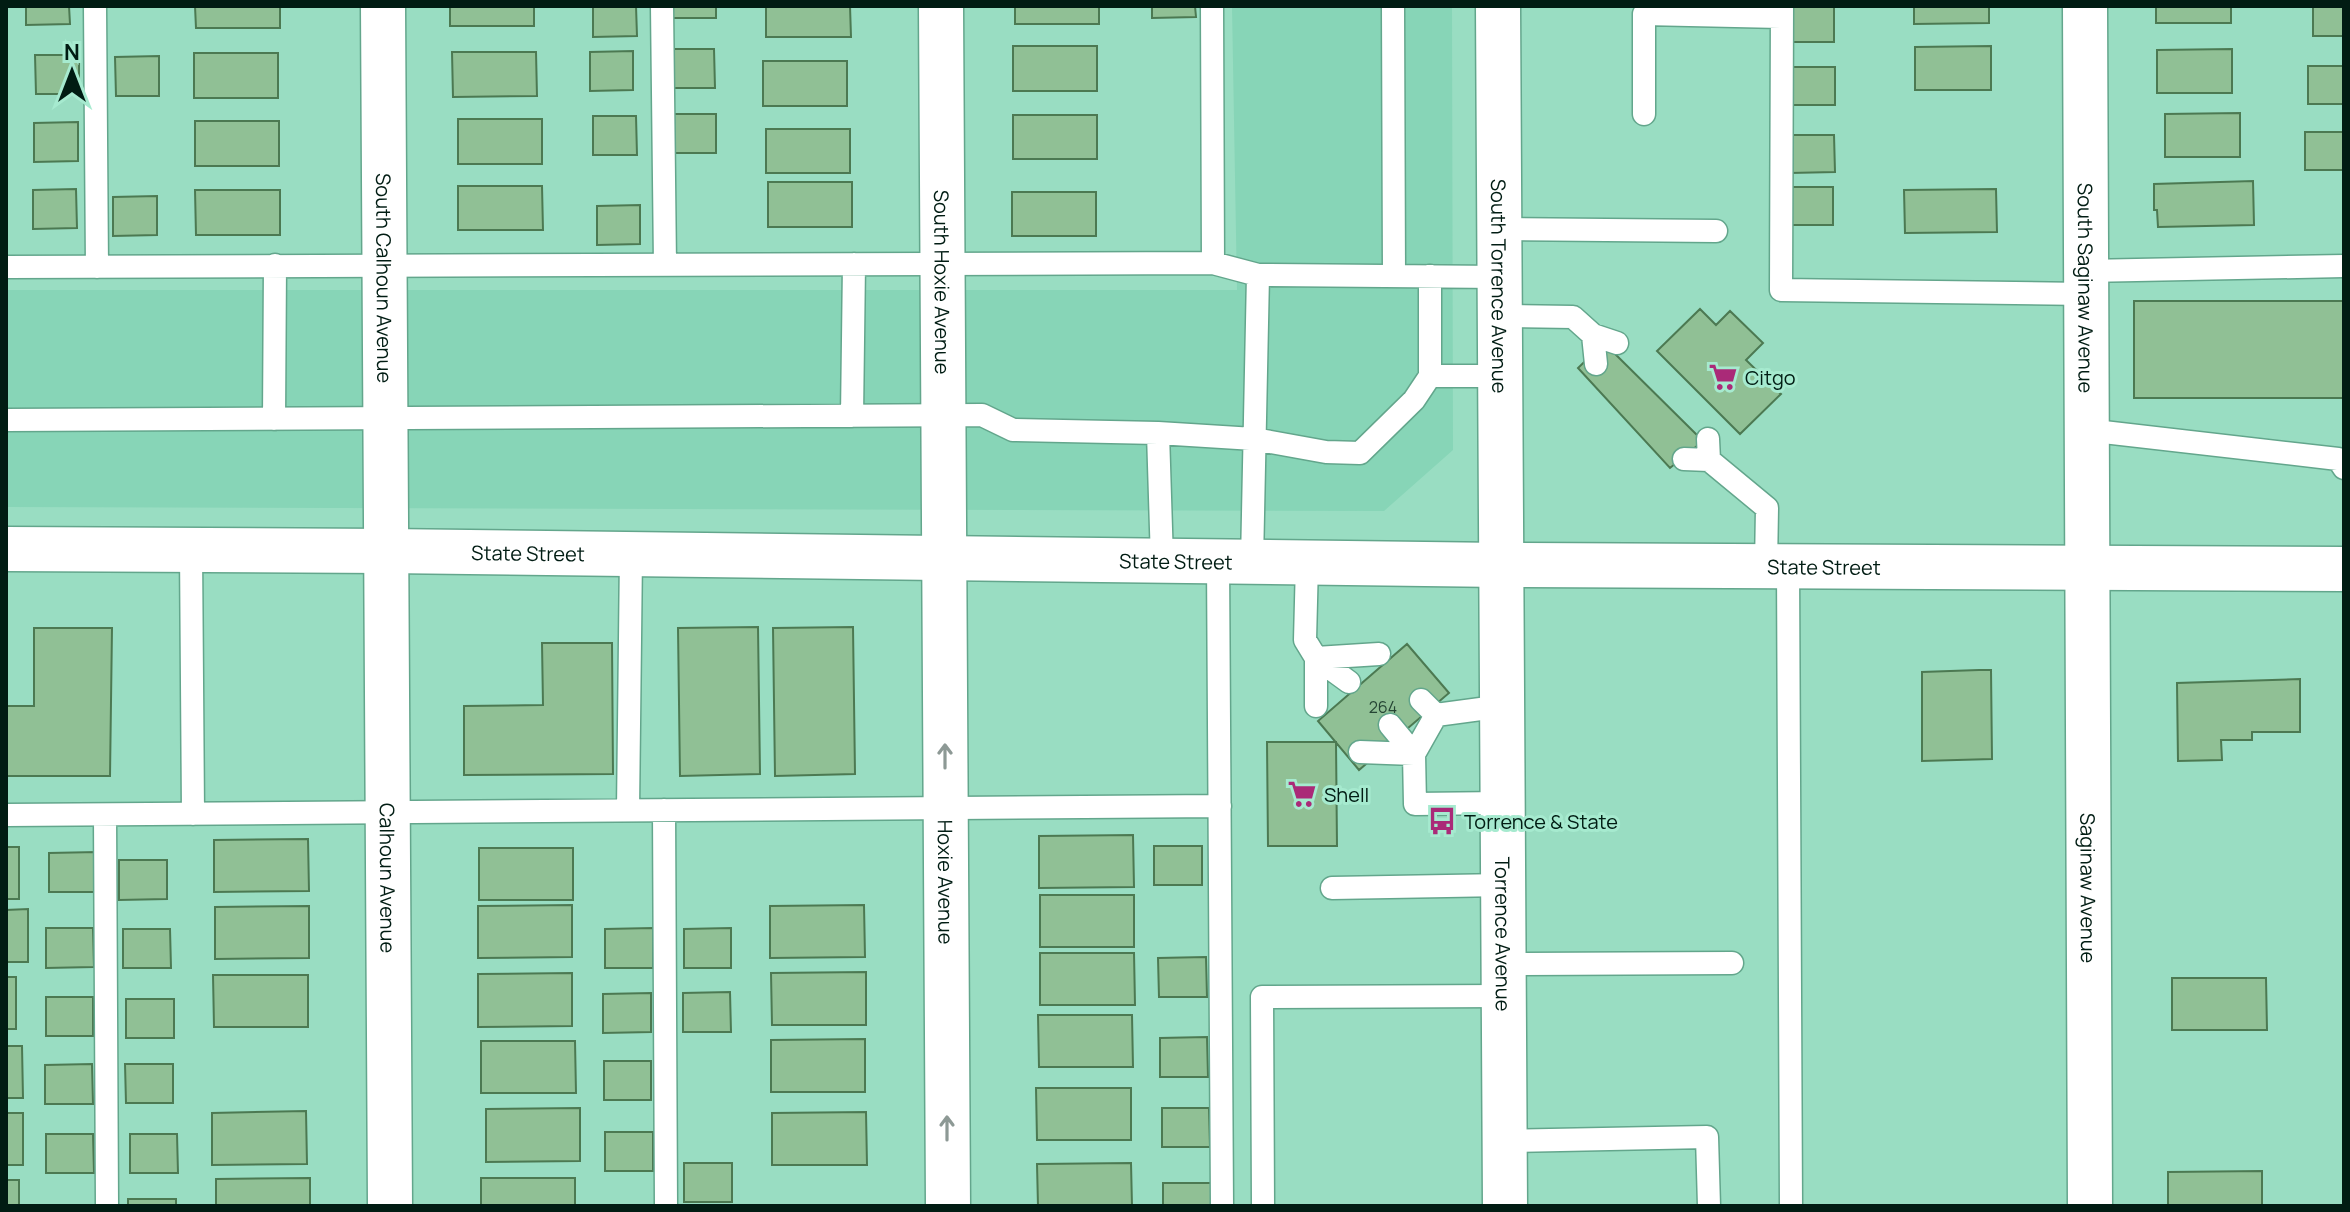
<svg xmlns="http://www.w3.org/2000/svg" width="2350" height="1212" font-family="Manrope,sans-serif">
<rect width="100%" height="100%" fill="#99ddc2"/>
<path fill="#87d5b7" d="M1232,6h220l1,444 -69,61 -1378,-4v-217h1231z"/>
<path fill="#90c095" stroke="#4c7952" stroke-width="2" d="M26,6h43l1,18 -44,1z
M195,6h85v22h-84z
M450,6h84v20h-84z
M593,6h43l1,30 -44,1z
M673,6h43v12h-43z
M766,6h84l1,31h-85z
M1015,6h84v18h-84z
M1152,6h43l1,11 -44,1z
M1789,6h45v36h-45z
M1914,6h75v17l-75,1z
M2156,6h75v17h-75z
M2313,6h31v30h-31z
M1013,46h84v45h-84z
M1991,46v44h-76v-43z
M671,49h43l1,39h-44z
M2232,49v44h-75v-43z
M633,51v39l-43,1v-39z
M452,52h84l1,44 -84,1z
M194,53h84v45h-84z
M35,55h44v39h-43z
M159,56v40h-43l-1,-39z
M763,61h84v45h-84z
M2308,66h36v38h-36z
M1790,67h45v38h-45z
M2240,113v44h-75v-43z
M672,114h44v39h-44z
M1013,115h84v44h-84z
M593,116h43l1,39h-44z
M458,119h84v45h-84z
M195,121h84v45h-84z
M78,122v39l-44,1v-39z
M766,129h84v44h-84z
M2305,132h39v38h-39z
M1790,135h44l1,37 -45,1z
M2253,181l1,44 -96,2 -1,-17h-3v-26z
M768,182h84v45h-84z
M458,186h84l1,44h-85z
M1788,187h45v38h-45z
M76,189l1,39 -44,1v-39z
M1996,189l1,43 -92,1 -1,-43z
M195,190h85v45h-84z
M1012,192h84v44h-84z
M157,196v39l-44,1v-39z
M640,205v39l-43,1v-39z
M2134,301h210v97h-210z
M1700,309l16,16 14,-14 33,32 -17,17 35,34 -41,40 -83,-83z
M1604,343l99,98 -33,27 -92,-100z
M758,627l2,147 -80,2 -2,-148z
M853,627l2,147 -80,2 -2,-148z
M34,628h78l-2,148h-104v-70h28z
M542,643h70l1,131 -149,1v-69l79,-1z
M1407,644l42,49 -90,77 -41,-49z
M1979,670h12l1,89 -70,2v-89z
M2300,679v53h-48v8h-31l1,20 -44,1 -1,-78z
M1267,742h69l1,104h-69z
M1133,835l1,52 -95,1v-52z
M308,839l1,52 -95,1v-52z
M1154,846h48v39h-48z
M6,847h13v52h-13z
M479,848h94v52h-94z
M97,852v40h-48v-39z
M119,860h48v39l-48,1z
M1040,895h94v52h-94z
M572,905v52l-94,1v-52z
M864,905l1,52 -95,1v-52z
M309,906v52l-94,1v-52z
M28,909v53h-22v-52z
M46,928h47l1,39 -48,1z
M653,928v40h-48v-39z
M731,928v40h-47v-39z
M123,929h47l1,39h-48z
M1040,953h94l1,52h-95z
M1206,957l1,40h-48l-1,-39z
M866,972v53h-94l-1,-52z
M572,973v53l-94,1v-53z
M213,975h95v52h-94z
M6,977h10v52h-10z
M2172,978h94l1,52h-95z
M730,992l1,40h-48v-39z
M651,993v39l-48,1v-39z
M46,997h47v39h-47z
M126,999h48v39h-48z
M1038,1015h94l1,52h-94z
M1207,1037l1,40h-48v-39z
M865,1039v53h-94v-52z
M481,1041h94l1,52h-95z
M6,1046h16l1,52h-17z
M604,1061h47v39h-47z
M92,1064l1,40h-48v-39z
M125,1064h48v39h-47z
M1036,1088h95v52h-94z
M580,1108v53l-94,1v-53z
M1162,1108h47l1,39h-48z
M306,1111l1,53 -95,1v-52z
M866,1112l1,53h-95v-52z
M6,1113h17v52h-17z
M605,1132h48v39h-48z
M46,1134h47l1,39h-48z
M130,1134h47l1,39h-48z
M684,1163h48v39h-48z
M1131,1163l1,43h-94l-1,-42z
M2262,1171v35h-94v-34z
M310,1178v28h-94v-27z
M481,1178h94v28h-94z
M6,1180h13v26h-13z
M1163,1183h48v23h-48z
M128,1199h48v7h-48z"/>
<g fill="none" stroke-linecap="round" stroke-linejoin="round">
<defs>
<path id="lane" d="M95,6l2,261
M662,6l3,259
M1212,6l1,257
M1393,6l1,269
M1782,6l-1,284 305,4
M1644,114v-100l138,3
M1499,229l217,2
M6,267l1207,-4 45,12
M2086,271l258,-5
M1430,276v100
M1500,316l73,1 20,18
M1596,364l-3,-29 24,8
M852,416l2,-152
M274,419l1,-154
M6,420l976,-5 31,15 145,3 4,128
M2086,430l252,29 6,9
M1158,433l96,6 72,13 34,1 54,-53 16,-24h70
M1708,439l1,21 58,48 -1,58
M1684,459l25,1
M191,550l2,264
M1218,561l4,645
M1252,562l6,-287 242,2
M1307,563l-2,77 11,18v48
M1788,566l3,640
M1316,658l63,-4
M1316,658l33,24
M1436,715l67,-9
M1390,725l24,29 22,-39 -15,-15
M1360,752l54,2 1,50 88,-1
M628,810l3,-256
M664,810l2,396
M6,815l1214,-9
M105,815l2,391
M1332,888l172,-3
M1504,964l228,-1
M1505,1141l202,-4 2,69
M1263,1206l-1,-209 242,-1"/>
<g id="street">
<path id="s1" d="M383,6l7,1200"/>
<path id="s2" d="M941,6l7,1200"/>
<path id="s3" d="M2085,6l5,1200"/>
</g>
<g id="secondary">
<path id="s4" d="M1498,6l7,1200"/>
<path id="s5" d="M6,549l381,2 1115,14 842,4"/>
</g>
</defs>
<use href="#lane" stroke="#63a68c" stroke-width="25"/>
<use href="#street" stroke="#63a68c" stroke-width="47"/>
<use href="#secondary" stroke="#63a68c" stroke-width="47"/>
<use href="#lane" stroke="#fff" stroke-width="22"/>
<use href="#street" stroke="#fff" stroke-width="44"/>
<use href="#secondary" stroke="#fff" stroke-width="44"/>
</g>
<defs><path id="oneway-shaft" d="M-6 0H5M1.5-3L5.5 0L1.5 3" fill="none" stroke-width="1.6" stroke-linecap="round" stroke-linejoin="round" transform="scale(2)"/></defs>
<g stroke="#8d9995">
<use href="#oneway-shaft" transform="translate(945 756) rotate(-90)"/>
<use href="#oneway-shaft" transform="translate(947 1128) rotate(-90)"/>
</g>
<defs>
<symbol id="supermarket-bare" viewBox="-9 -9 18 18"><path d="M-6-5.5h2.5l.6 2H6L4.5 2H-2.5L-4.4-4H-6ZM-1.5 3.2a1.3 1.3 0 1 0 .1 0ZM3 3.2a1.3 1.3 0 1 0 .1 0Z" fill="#aa2a78" stroke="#a6eacf" stroke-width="2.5" paint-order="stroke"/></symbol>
<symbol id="bus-bare" viewBox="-9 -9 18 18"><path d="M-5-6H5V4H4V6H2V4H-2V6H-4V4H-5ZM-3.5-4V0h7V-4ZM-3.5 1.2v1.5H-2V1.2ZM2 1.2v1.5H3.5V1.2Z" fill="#aa2a78" stroke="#a6eacf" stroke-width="2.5" paint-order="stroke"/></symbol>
</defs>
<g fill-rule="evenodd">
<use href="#supermarket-bare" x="1703" y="357" width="40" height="40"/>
<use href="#supermarket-bare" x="1282" y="774" width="40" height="40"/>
<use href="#bus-bare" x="1422" y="801" width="40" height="40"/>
</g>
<g text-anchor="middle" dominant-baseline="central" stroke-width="6" stroke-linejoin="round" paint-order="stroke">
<g font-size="16" fill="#254534">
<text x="1383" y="707">264</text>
</g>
<g font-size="20" fill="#011c13" stroke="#a6eacf">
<text stroke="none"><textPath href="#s1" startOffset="272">South Calhoun Avenue</textPath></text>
<text stroke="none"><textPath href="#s2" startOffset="276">South Hoxie Avenue</textPath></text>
<text stroke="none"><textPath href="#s4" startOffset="280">South Torrence Avenue</textPath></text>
<text stroke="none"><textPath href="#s3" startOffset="282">South Saginaw Avenue</textPath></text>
<text stroke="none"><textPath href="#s5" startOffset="522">State Street</textPath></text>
<text stroke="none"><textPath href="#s5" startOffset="1170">State Street</textPath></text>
<text stroke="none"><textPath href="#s5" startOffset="1818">State Street</textPath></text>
<text stroke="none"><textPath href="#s1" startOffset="872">Calhoun Avenue</textPath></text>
<text stroke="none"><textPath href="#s2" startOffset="876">Hoxie Avenue</textPath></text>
<text stroke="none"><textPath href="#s3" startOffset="882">Saginaw Avenue</textPath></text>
<text stroke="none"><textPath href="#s4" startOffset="928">Torrence Avenue</textPath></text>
</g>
<g font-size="20" fill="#011c13" stroke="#a6eacf" text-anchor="start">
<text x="1745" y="377">Citgo</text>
<text x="1324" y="794">Shell</text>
<text x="1464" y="821">Torrence &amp; State</text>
</g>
</g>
<rect width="2350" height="1212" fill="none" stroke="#011c13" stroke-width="16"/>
<g transform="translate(72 72)" stroke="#a6eacf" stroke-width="6" paint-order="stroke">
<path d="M0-6L14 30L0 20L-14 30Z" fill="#011c13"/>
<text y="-12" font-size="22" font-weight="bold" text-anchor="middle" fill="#011c13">N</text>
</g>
</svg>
